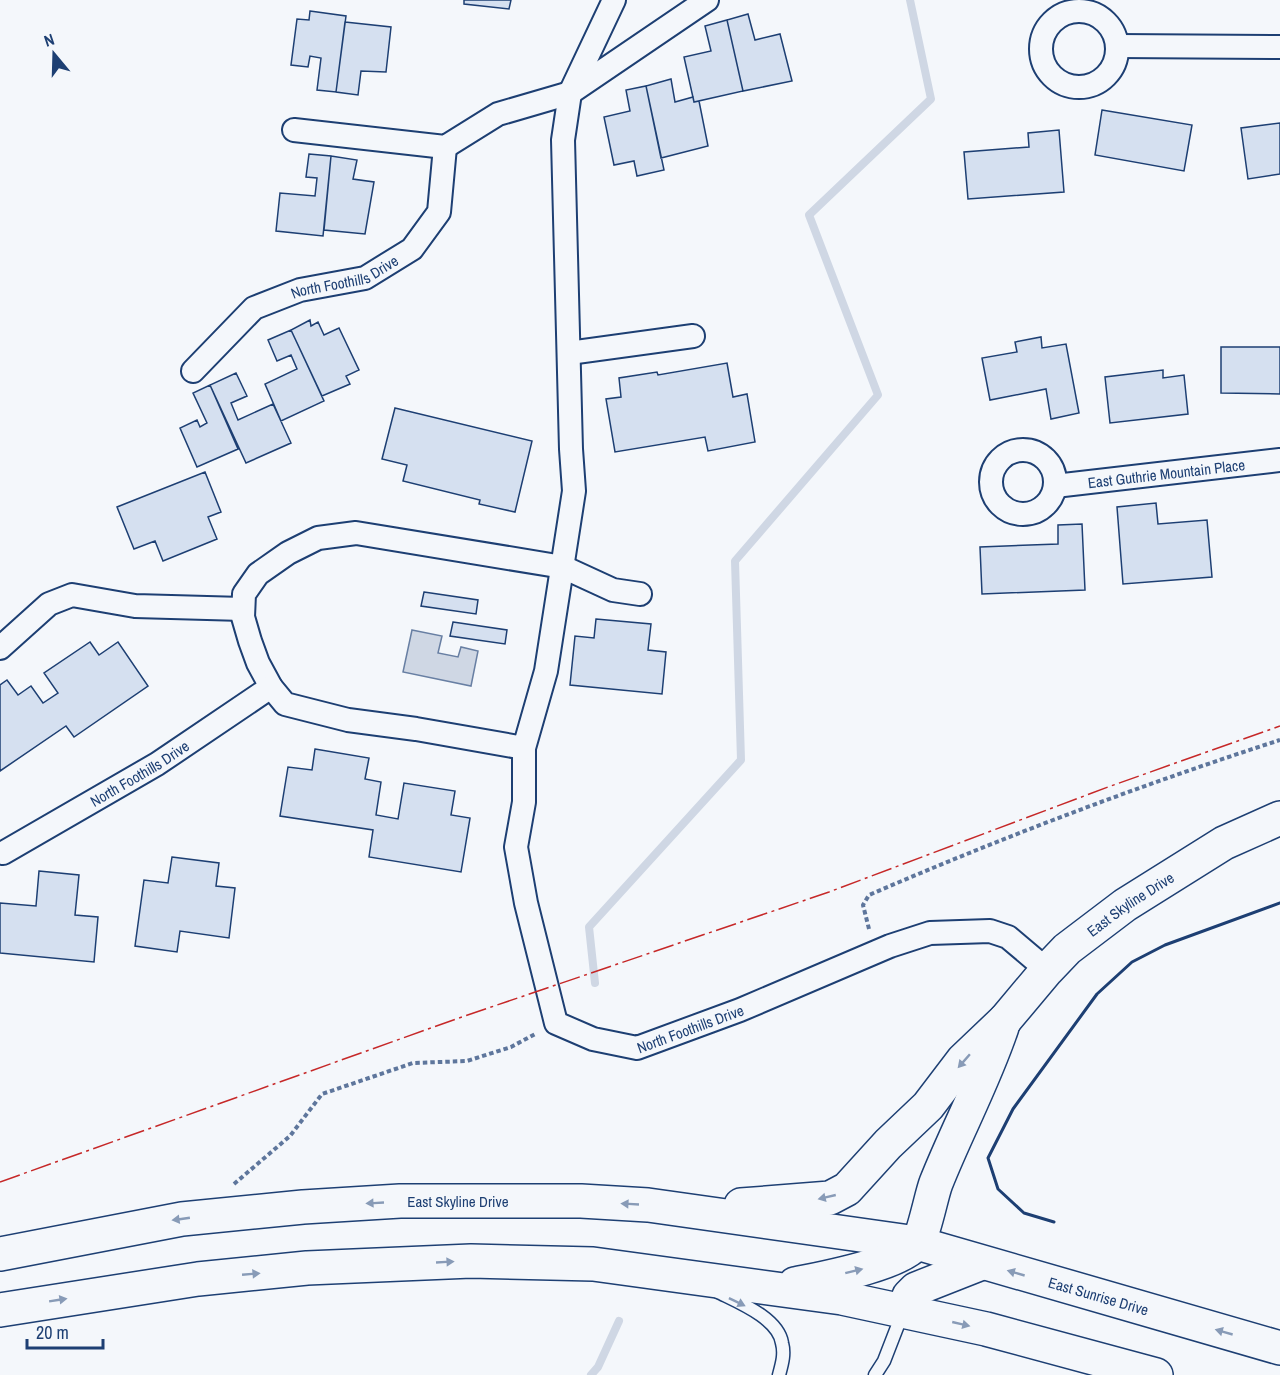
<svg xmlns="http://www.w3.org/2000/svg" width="1280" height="1375" font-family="'Archivo Narrow',sans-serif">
<rect width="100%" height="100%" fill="#f4f7fb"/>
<path fill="#cfd7e4" stroke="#687fa3" stroke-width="1.5" d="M412,630l30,6 -4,17 20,4 3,-10 17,4 -7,35 -68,-14z"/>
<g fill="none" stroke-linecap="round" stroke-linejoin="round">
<path stroke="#cfd7e4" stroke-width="8" d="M595,983l-6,-56 152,-167 -6,-199 143,-166 -69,-180 122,-116 -21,-99
M591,1375l7,-8 21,-46"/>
</g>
<path fill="#d5e0f0" stroke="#1d3f73" stroke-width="1.5" d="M464,0h47l-2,9 -45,-5z
M310,11l36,5 -10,76 -19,-2 4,-32 -11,-2 -2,11 -17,-2 6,-46 12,1z
M748,14l7,26 25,-6 12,47 -49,10 -16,-71z
M727,20l16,71 -49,11 -10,-45 27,-6 -6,-25z
M345,22l46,5 -5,45 -25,-1 -3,24 -22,-3z
M671,79l4,23 18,-5 1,5 5,-1 9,45 -47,12 -15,-72z
M646,86l18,84 -27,6 -3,-15 -20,4 -10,-48 26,-6 -4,-21z
M1102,110l90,15 -8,46 -89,-16z
M1280,123v51l-32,5 -7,-51z
M1059,130l5,62 -96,7 -4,-47 65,-5 -1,-14z
M309,154l22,2 -8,80 -47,-5 4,-38 35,3 2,-18 -11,-1z
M331,156l26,4 -4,19 21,3 -9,52 -41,-4z
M310,320l1,6 7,-4 6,13 15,-7 20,42 -13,6 4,8 -28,12 -31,-66z
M291,330l33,71 -43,20 -16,-37 32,-15 -6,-14 -14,6 -9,-21z
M1041,337l1,11 24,-4 13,69 -28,6 -5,-30 -56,11 -8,-42 35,-6 -2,-10z
M1221,347h59v47l-59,-1z
M727,363l6,34 14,-3 8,48 -47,9 -3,-14 -90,15 -9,-53 15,-2 -2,-19 38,-6 1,3z
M1163,370v8l21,-3 4,39 -78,9 -5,-46z
M236,373l11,23 -16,7 7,17 35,-16 18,39 -45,20 -36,-78z
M210,385l28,64 -41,18 -17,-39 17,-8 3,7 7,-4 -14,-30z
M395,408l137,33 -17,71 -36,-8 1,-4 -77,-19 4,-16 -25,-6z
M205,472l16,40 -13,5 9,22 -54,22 -8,-20 -21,8 -17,-42z
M1156,503l2,21 49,-4 5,57 -89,7 -6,-77z
M1082,524l3,66 -103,4 -2,-47 78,-3v-19z
M424,592l54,8 -2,14 -55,-8z
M596,619l55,5 -3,26 18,2 -4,42 -92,-9 5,-49 19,2z
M453,622l54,8 -2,14 -55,-8z
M90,642l9,13 19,-13 30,44 -74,51 -8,-11 -66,45v-86l7,-5 11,15 13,-9 12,17 15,-10 -14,-20z
M315,749l54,9 -4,21 16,3 -5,33 22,4 6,-36 51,8 -4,24 19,3 -9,54 -92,-15 4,-27 -93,-14 8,-49 24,3z
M172,857l47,6 -3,23 19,2 -6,50 -49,-7 -3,21 -42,-6 9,-66 24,3z
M39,871l40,4 -4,40 23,2 -4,45 -94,-9v-50l36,3z"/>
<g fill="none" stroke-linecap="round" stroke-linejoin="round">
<defs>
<path id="lane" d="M718,1292c20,10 60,26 64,51 3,11 0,21 -3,32
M875,1375l9,-14 19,-49"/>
<g id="street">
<path id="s1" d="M614,0l-44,93 -7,47 8,309 3,42 -28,180 -22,77v54l-8,45 10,56 30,120 37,16 44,9 103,-38 150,-64 40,-13 60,-2 18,6 39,33"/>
<circle cx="1079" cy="49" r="38"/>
<path d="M1117,46l163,1"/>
<path d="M294,130l151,17 53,-33 72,-21 137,-93"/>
<path d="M569,353l124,-17"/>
<path id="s2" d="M193,371l61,-63 46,-18 65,-12 47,-29 27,-37 6,-65"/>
<circle cx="1023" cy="482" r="32"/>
<path id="s3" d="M1055,486l225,-26"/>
<path d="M0,648l49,-44 23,-9 63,11 108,3"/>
<path d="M524,748l-108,-19 -68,-9 -63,-16 -14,-17 -13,-24 -8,-22 -7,-24 1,-23 14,-20 30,-21 30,-15 38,-5 207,34 50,23 27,4"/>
<path id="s4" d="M3,853l154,-89 114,-77"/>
</g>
<g id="secondary">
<path id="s5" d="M1005,1020l42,-50 20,-21 58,-44 99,-62 56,-25"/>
</g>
<g id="primary">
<path d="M741,1205l89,-7 17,-9 41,-45 40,-38 35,-46 42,-40"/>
<path id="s6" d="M0,1254l182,-35 121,-12 97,-6h181l67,4 269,38 363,105"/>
<path d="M795,1284c29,-6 102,-19 121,-40 8,-8 15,-48 20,-61 21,-53 48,-102 66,-156"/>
<path d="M0,1310l198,-31 109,-11 164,-7 122,3 249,34 144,31 170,46"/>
<path d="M904,1311l5,-15 7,-7 66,-26"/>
</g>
</defs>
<use href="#lane" stroke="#1d3f73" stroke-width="15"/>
<use href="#street" stroke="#1d3f73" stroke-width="26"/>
<use href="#secondary" stroke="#1d3f73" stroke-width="36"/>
<use href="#primary" stroke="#1d3f73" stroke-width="36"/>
<path stroke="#5e769c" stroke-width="4" stroke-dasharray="4.5 3" stroke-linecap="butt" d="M869,929l-6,-24 6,-10c134,-58 272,-110 411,-155
M234,1184l56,-48 32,-42 91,-31 54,-2 44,-14 26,-14"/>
<use href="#lane" stroke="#f4f7fb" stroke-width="12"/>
<use href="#street" stroke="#f4f7fb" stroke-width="22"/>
<use href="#secondary" stroke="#f4f7fb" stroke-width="33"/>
<use href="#primary" stroke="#f4f7fb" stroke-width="33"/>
<path stroke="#1d3f73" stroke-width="3" d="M1054,1222l-30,-9 -26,-24 -10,-31 25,-49 84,-115 35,-32 33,-17 115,-42"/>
<path stroke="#c62828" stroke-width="1.5" stroke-dasharray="21 4.5 3 4.5" stroke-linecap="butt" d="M0,1182l456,-163 373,-127 279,-105 172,-61"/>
</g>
<defs><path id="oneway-solid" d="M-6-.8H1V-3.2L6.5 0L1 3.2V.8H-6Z" transform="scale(1.5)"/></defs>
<g fill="#889bb7">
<use href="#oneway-solid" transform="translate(964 1061) rotate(131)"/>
<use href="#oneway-solid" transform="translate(827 1197) rotate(167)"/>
<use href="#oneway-solid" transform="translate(375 1203) rotate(177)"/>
<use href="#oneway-solid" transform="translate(630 1204) rotate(-177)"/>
<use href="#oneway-solid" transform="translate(181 1219) rotate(172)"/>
<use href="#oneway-solid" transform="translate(445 1262) rotate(-3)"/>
<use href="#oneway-solid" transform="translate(854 1271) rotate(-14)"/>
<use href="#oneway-solid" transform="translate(1016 1273) rotate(-164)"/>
<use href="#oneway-solid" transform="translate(251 1274) rotate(-5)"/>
<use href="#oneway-solid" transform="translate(58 1300) rotate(-9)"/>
<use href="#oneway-solid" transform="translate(737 1302) rotate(26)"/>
<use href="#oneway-solid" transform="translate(961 1324) rotate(13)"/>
<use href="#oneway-solid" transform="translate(1224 1332) rotate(-164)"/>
</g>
<g text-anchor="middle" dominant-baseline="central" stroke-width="4.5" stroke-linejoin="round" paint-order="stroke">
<g font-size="15" fill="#1d3f73" stroke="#f4f7fb">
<text stroke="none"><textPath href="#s2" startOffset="184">North Foothills Drive</textPath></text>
<text stroke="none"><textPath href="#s3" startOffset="112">East Guthrie Mountain Place</textPath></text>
<text stroke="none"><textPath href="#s4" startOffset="158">North Foothills Drive</textPath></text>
<text stroke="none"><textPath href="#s5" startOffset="172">East Skyline Drive</textPath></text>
<text stroke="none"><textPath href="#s1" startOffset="1186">North Foothills Drive</textPath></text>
<text stroke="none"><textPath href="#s6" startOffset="462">East Skyline Drive</textPath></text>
<text stroke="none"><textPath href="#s6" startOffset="1113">East Sunrise Drive</textPath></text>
</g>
</g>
<g transform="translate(54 54) rotate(341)" stroke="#f4f7fb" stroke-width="4.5" paint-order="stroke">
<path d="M0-4.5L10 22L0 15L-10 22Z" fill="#1d3f73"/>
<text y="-9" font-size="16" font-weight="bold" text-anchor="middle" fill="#1d3f73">N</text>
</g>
<path d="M27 1339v9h76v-9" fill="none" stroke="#1d3f73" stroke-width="3"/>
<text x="36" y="1339" font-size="18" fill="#1d3f73" stroke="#f4f7fb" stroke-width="4.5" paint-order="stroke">20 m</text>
</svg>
